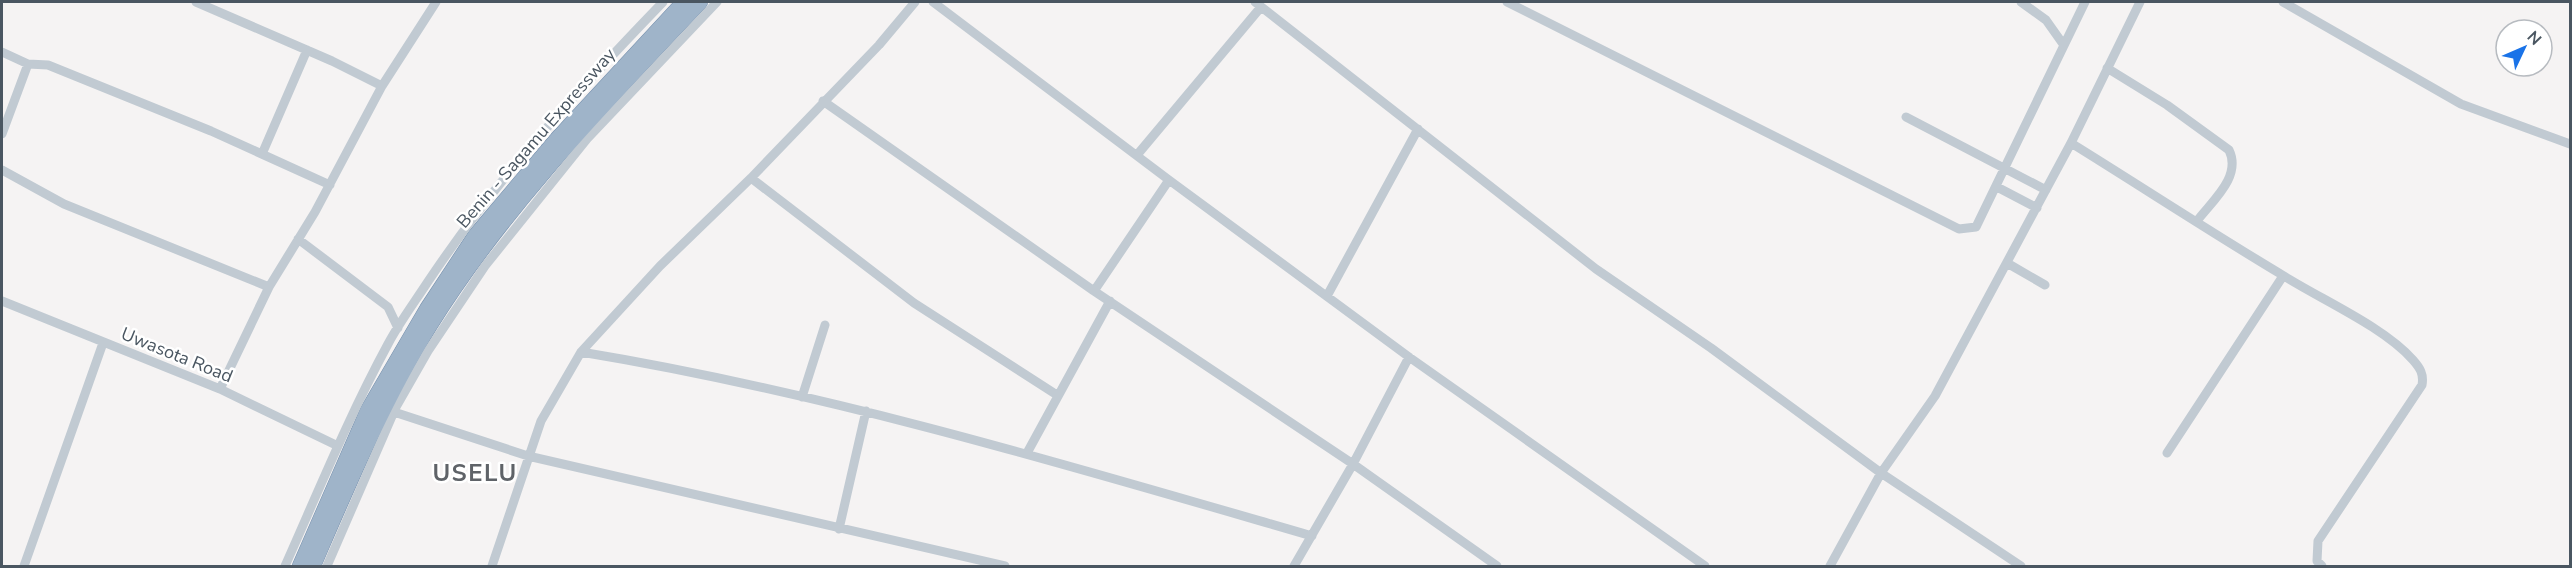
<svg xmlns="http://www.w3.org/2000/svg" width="2572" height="568" font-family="'Nunito Sans',sans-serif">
<rect width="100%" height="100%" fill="#f5f3f3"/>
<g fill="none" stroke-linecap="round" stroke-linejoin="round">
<defs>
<path id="trunk" d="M300,566l68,-156 59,-101 48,-73 82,-97 127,-137
M313,566c35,-81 70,-165 117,-241 74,-119 174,-221 270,-323"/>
</defs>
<use href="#trunk" stroke="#7690ad" stroke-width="16"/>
<path stroke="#c1cad2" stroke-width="9" d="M196,2l136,59 50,25
M933,2l236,178 240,177 296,209
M1255,2l341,267 115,79 170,125 140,93
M1507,2l452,227 17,-2 109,-225
M2021,2l25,18 17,24
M2283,2l178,102 109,40
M2,52l26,12 20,1 163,66 119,54
M2107,68l60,37 62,45c13,27 -17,51 -32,71
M823,101l271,190 259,173 144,102
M1906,117l140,73
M2,134l26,-70
M2071,143c71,44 141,90 213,133 38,24 100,51 129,84 7,8 11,14 9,25l-104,156 -1,20 5,5
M262,154l45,-104
M1137,155l124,-148
M2,170l62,34 205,83
M751,178l163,125 143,92
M1997,187l40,21
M298,239l90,68 10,21
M2007,263l38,22
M1094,291l75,-111
M1327,296l91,-167
M2,301l218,88 118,57
M581,352c248,41 490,114 731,184
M220,389l49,-102 46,-75 67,-126 54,-84
M802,397l23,-72
M394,412l134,44 477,110
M1027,453l83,-152
M2167,453l116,-177
M839,529l27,-118
M24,566l79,-223
M285,566c33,-74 64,-150 103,-222 11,-21 26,-41 39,-61 68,-102 151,-193 236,-281
M327,566l69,-159 32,-56 57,-85 102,-127 130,-137
M492,566l49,-145 40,-69 79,-86 91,-88 128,-133 36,-43
M1294,566l59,-102 56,-107
M1830,566l51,-93 54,-77 136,-253 69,-141"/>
<use href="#trunk" stroke="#9fb4c9" stroke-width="15"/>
</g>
<g text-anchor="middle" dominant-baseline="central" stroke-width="5" stroke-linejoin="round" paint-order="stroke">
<g font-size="18" fill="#4a5661" stroke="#fff">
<text transform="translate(536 138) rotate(-49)">Benin - Sagamu Expressway</text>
<text transform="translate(177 355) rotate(22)">Uwasota Road</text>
</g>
<g font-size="24" font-weight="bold" letter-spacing="1.5" fill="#5f6368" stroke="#fff">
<text x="475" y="473">USELU</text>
</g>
</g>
<rect width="2572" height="568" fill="none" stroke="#4a5661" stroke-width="6"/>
<g transform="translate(2524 48) rotate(46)"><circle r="28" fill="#ffffff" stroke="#b7bbc0" stroke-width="1.5"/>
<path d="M0-4.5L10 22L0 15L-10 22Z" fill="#1a73e8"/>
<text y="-9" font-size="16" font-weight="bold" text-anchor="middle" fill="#4a5661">N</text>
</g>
</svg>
